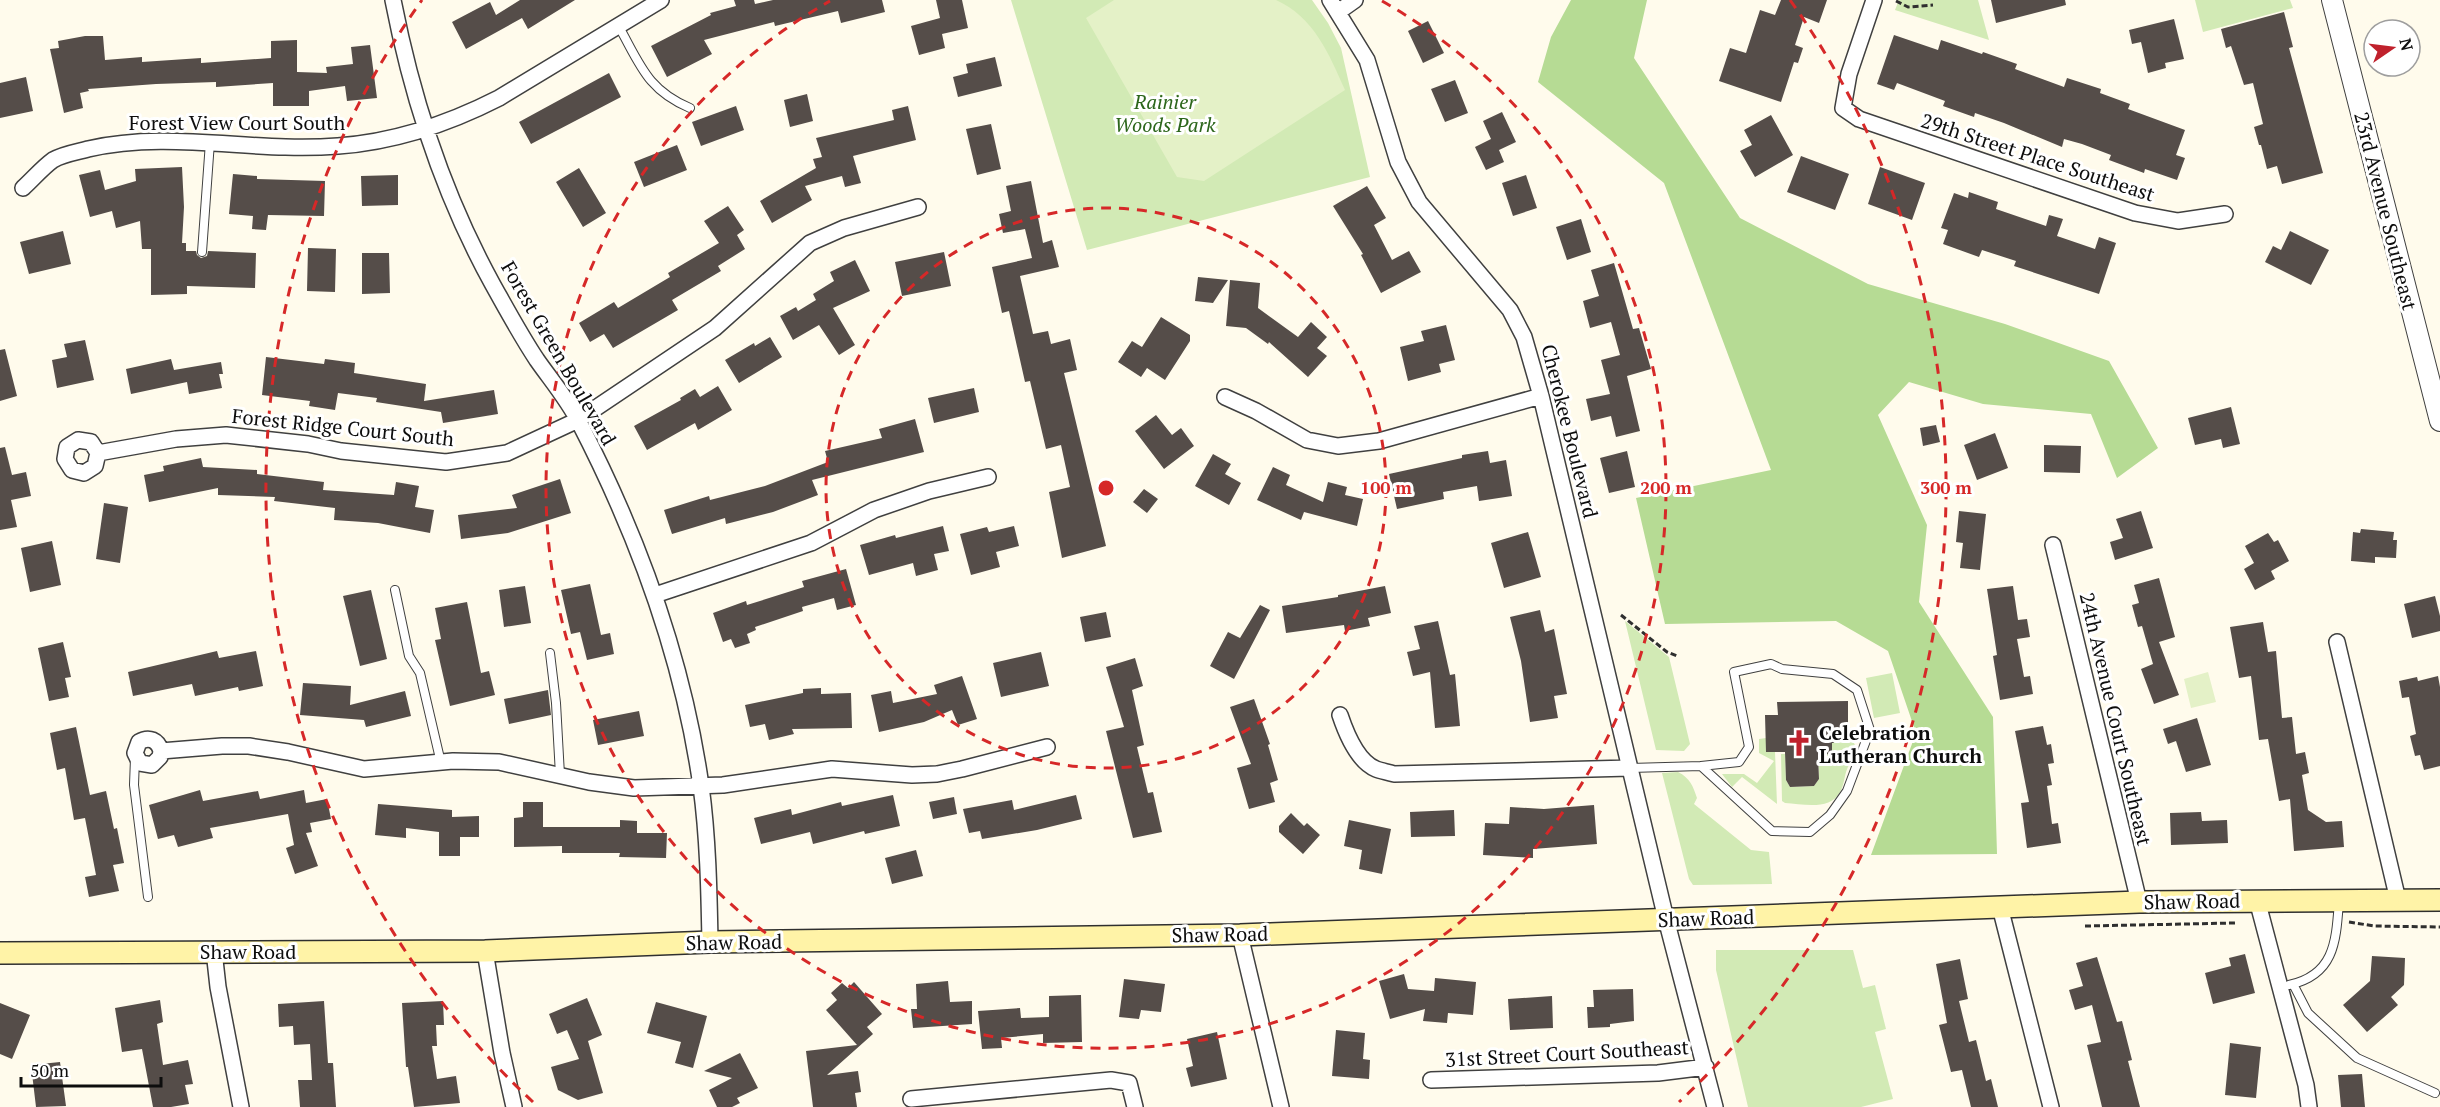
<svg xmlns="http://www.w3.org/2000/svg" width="2440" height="1107" font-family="'PT Serif',serif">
<rect width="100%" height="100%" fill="#fffbec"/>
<path fill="#d2eab5" d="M1011,0h301l16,23 13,25 29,129 -283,73z
M1899,0h79l11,40 -94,-30z
M2195,0h95l3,8 -90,24z
M1625,621l44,36 21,87 -6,7 -28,-1z
M1892,673l8,40 -26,5 -8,-40z
M1766,738l9,14 2,52 -35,-27 -10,10 -10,-13h22l13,9 17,-22 -15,-8v-14z
M1848,739l6,4 3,7c-2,9 -5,8 -8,15 -5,8 -4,19 -9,27 -10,19 -37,12 -55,11l-3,-2 -1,-47h4l1,26 4,7 24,-1 5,-7 -1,-24 14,-1v-11h2v-3z
M1678,772c12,6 15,14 19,26l-3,6 57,46 18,2 3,32 -79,1 -4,-6 -27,-106z
M1716,950h137l10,38 12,-3 11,44 -11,3 18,67 -32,8h-113l-32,-137z"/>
<path fill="#b6db94" d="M1571,0h76l-13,58 106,160 128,66 137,40 104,37 49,87 -41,30 -26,-64 -108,-10 -74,-22 -31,33 49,110 -8,77 74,115 4,137 -126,1 45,-122 -28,-82 -52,-30 -171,3 -29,-126 135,-28 -107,-287 -126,-101 13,-45z"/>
<path fill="#e4f1c7" d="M1114,0h162c38,17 53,54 69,90l-141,91 -27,-4 -91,-159z
M2208,672l8,30 -25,6 -7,-29z"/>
<path fill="#554d49" d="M520,0h55l-47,29 -6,-11 -56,31 -14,-27 38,-20 6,13z
M734,0h20l1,4 18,-4h109l3,12 -44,11 -3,-12 -63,15 -1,-4 -70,18 8,14 -45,23 -16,-31 60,-31 -1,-2 26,-7z
M936,0h26l6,28 -26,6 3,14 -26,7 -8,-29 29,-8z
M1781,0h46l-8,23 -15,-6 -9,28 8,3 -5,15 -4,-1 -13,40 -62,-21 11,-33 16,5 14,-43 15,5z
M1991,0h74l1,5 -70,18z
M2284,12l9,35 -4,1 34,125 -41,11 -5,-18 -10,3 -6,-24h-2l-5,-18 9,-3 -10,-41 -9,2 -13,-39 -5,2 -5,-19z
M2174,19l10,40 -19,4 1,5 -18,5 -7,-31 -9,2 -3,-14z
M1428,21l16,32 -21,10 -15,-32z
M1894,35l44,15 3,-10 41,14 1,-2 34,12 -2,5 49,18 3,-9 34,11 -1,4 30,11 -2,5 57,21 -9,25 9,3 -8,22 -32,-11 -1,4 -35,-13 2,-5 -29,-11 -18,-5 -2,8 -58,-24 -29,-10 -1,4 -31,-11 2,-5 -48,-18 -3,7 -17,-6z
M85,36h18l2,24 37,-3v5l59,-4v5l70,-5v-17l26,-1v32l30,1 -1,-6 27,-3 -2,-17 19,-2 7,53 -30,3 -2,-15 -36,5v15h-36v-23l-57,4v-5l-60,2 -68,5 1,2 -9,2 3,15 -19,5 -14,-64 9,-1 -1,-7z
M995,57l7,29 -44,11 -5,-20 15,-4 -2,-9z
M609,73l12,24 -90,47 -12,-22z
M26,77l7,34 -33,7v-35z
M1455,80l13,33 -23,9 -14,-33z
M807,94l6,27 -23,6 -6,-27z
M736,106l8,24 -43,16 -9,-24z
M908,106l8,34 -63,16 8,27 -16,4 -3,-11 -37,10 7,14 -40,23 -12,-22 56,-33 -3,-9 9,-2 -6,-19 78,-18 -2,-10z
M1502,112l14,30 -17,8 5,12 -18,8 -11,-23 16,-8 -8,-18z
M1771,115l22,40 -38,22 -15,-26 12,-6 -8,-15z
M991,124l10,45 -24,6 -11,-46z
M677,145l10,25 -43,17 -10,-25z
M1801,156l48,18 -14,36 -48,-18z
M182,167l2,40 -2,36h4v8h10l1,4 4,3 6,-2 1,-5 48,2 -1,35 -68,-2v8l-36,1v-46h-9l-2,-28 -24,7 -4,-17 -22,6 -11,-42 21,-5 5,20 31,-9 -1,-12z
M1880,167l45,16 -13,37 -44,-16z
M579,168l27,45 -23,14 -27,-45z
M233,174l24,2v3l68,2 -1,35 -56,-1 -2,15 -14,-1 1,-13 -24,-2z
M398,175v30l-36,1 -1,-30z
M1526,175l11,33 -24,8 -11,-33z
M1031,181l12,62 9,-3 7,27 -39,9 13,58 15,-3 3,13 19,-5 7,31 -13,3 42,173 -44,12 -13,-66 21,-5 -9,-42 -15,4 -16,-68 -5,1 -16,-71 -7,2 -10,-46 40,-9 -7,-29 -22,4 -4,-19 12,-3 -5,-25z
M1367,186l19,32 -12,7 18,35 17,-9 12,21 -40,21 -20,-38 2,-1 -30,-48z
M1969,192l29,10 -2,7 50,17 3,-11 14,4 -6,17 38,13 4,-12 17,6 -17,51 -85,-28 2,-5 -34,-11 -3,7 -36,-13 5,-14 -7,-2 13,-35 14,5z
M728,206l16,24 -7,5 8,14 -27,17 3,5 -49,29 6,10 -65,38 -9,-14 -14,8 -11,-19 35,-21 4,6 52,-31 -2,-4 51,-30 -15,-22z
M1581,219l10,33 -24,8 -11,-33z
M63,231l8,33 -42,10 -9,-32z
M2290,231l39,19 -18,35 -46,-23 8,-16 8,4z
M308,248l28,1 -1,43 -28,-1z
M944,252l7,34 -49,10 -7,-34z
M362,253h27l1,40 -28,1z
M855,260l15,31 -37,17 22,37 -16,10 -20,-30 -26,15 -13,-24 16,-9 2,4 18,-11 -3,-6 21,-13 -4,-9z
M1614,263l19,66 6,-1 12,41 -24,7 13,55 -24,6 -5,-21 -20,5 -5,-22 24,-5 -9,-34 19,-5 -9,-33 -21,6 -7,-27 16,-5 -8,-26z
M1198,277l30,3 -15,23 -18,-2z
M1230,280l30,3 -2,25 40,29 13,-15 16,15 -10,11 10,8 -19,21 -39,-35 -1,2 -22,-16 -20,-2z
M1161,317l29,18v6l-25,39 -18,-12 -6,9 -23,-15 14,-21 10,6z
M1446,325l9,35 -16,4 2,8 -33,9 -8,-34 24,-6 -3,-10z
M770,337l12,20 -43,26 -14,-23 29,-17 1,3z
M85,340l9,40 -37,8 -5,-28 15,-3 -3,-13z
M5,349l12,47 -17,5v-51z
M266,357l58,7 1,-5 30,4 -1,10 72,11 -2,17 70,-11 4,24 -55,9 -2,-11 -65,-10 1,-4 -39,-5 -3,17 -26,-4 1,-5 -48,-6z
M171,359l3,11 47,-8 2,12h-4l3,14 -33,6 -2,-12 -56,12 -5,-25z
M718,386l14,24 -34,20 -3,-7 -48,27 -13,-24 47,-26 -1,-2 15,-9 5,8z
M974,388l5,24 -45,11 -6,-25z
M2231,407l9,37 -17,4 -2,-9 -26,6 -7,-27z
M1156,415l16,20 9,-7 13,18 -30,23 -29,-38z
M915,419l9,33 -112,28 6,15 -45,17 -47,12 -1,-6 -53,16 -8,-24 45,-14 1,4 55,-14 63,-24 -3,-11 57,-13 -3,-9z
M1936,425l4,17 -17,4 -3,-18z
M1995,433l13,35 -31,12 -13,-35z
M2044,445l37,1 -1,27 -36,-1z
M5,447l7,28 14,-3 5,24 -20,4 6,27 -17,3v-82z
M1488,451l2,12 16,-3 6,36 -33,5 -2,-15 -34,6 1,7 -47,10 -8,-35 73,-16v-3z
M1627,451l8,36 -26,6 -9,-35z
M1213,454l18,10 -6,10 16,9 -12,22 -34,-19z
M201,458l2,9 54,3v4l67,8 -1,8 71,5 2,-13 23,4 -4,21 19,3 -4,23 -52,-10 -44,-3 1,-12 -61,-7 1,-4 -57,-2v-7l-69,14 -5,-27 20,-4 -1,-5z
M1273,467l17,8 -4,10 37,17 5,-20 19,5 -2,8 18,4 -6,27 -53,-14 -3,8 -44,-20z
M560,479l11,34 -63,20 -47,6 -3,-24 59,-7 -5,-13z
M1144,489l14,10 -11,14 -14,-11z
M104,503l24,4 -8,56 -24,-4z
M1959,511l27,3 -6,56 -20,-2 3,-25 -7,-1z
M2141,511l12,37 -38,12 -5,-18 13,-4 -7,-19z
M943,526l6,25 -15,3 4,16 -22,6 -3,-13 -44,12 -9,-30 35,-10 1,3z
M1014,526l5,20 -23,6 4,15 -29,8 -11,-41 27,-7 2,5z
M2361,529l33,3 -1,8h4l-1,18 -21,-1v6l-24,-2 2,-29 7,1z
M1528,532l13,45 -37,11 -13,-45z
M2268,533l6,9 4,-2 11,21 -18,10 4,8 -20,11 -11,-21 10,-6 -9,-17z
M52,541l9,44 -31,7 -9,-44z
M846,569l10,36 -19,5 -3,-12 -32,9 1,4 -48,16 1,3 -9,4 3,9 -15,5 -4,-9 -8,3 -10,-29 33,-12 1,4 57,-18 -2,-6z
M2159,578l16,59 -16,5 20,53 -25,9 -13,-35 12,-5 -11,-38 -4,1 -6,-22 7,-2 -5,-18z
M590,584l11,51 9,-2 4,21 -27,6 -7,-28 -9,2 -10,-44z
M525,586l6,37 -27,4 -5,-37z
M1385,586l6,27 -23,5 2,8 -25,5 -1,-6 -58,8 -4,-27 56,-9v-2z
M2013,586l5,34 9,-1 3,18 -13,2 7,38 6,-1 3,18 -33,6 -7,-44 4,-1 -10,-66z
M371,590l16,69 -27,7 -17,-70z
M2435,596l5,20v15l-28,7 -8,-34z
M467,602l14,71 8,-2 6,24 -45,11 -15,-66 6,-1 -6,-31z
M1260,605l10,5 -36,69 -24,-13 18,-34 12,6z
M1540,610l5,22 9,-3 13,65 -13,2 4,22 -28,4 -9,-61 -11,-44z
M1106,612l5,25 -26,5 -5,-25z
M1438,621l12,54 5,-1 5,52 -25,2 -5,-56 -17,4 -6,-24 13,-3 -6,-23z
M2263,622l5,30 8,-1 6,67 10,-1 4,37 9,-2 4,21 -7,2 6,35 18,12 16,-1 2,26 -50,4 -4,-52 -11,2 -11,-62 -9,1 -8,-64 -12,2 -9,-51z
M63,642l8,35 -6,1 4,19 -20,4 -11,-53z
M217,651l2,7 37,-7 7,35 -24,5 -1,-4 -43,9 -3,-12 -59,12 -5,-24z
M1041,652l8,34 -48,11 -8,-34z
M1135,658l8,28 -11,4 12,55 -7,2 11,46 5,-1 9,40 -29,6 -27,-107 18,-4 -18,-60z
M962,676l15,43 -19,6 -6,-15 -28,12 -45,10 -8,-37 20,-4 2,12 44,-9 -3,-9z
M2438,676l2,11v79l-16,4 -4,-15 -5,1 -5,-20 6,-2 -7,-37 -7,1 -3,-17 18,-4 1,4z
M303,683l48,3 -1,19 55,-14 6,25 -45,11 -2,-7 -64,-5z
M821,688v6l30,-1 1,35 -60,1 2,5 -25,6 -4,-16 -15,3 -5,-22 58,-12v-4z
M548,690l3,25 -42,9 -5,-25z
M1254,699l16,45 -2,1 10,35 -8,3 5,19 -26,7 -12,-41 14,-4 -21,-57z
M1848,701v38l-14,1v3h-2v11l-14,1 1,24 -5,7 -24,1 -4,-7 -1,-28h-19l-1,-37h13l-1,-13z
M639,711l5,25 -46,9 -5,-25z
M2197,718l14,47 -25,7 -10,-31 -8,3 -5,-15z
M2043,726l4,19 4,-1 3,19 -6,1 4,21 -5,1 5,38 6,-1 3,20 -34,5 -6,-45 8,-1 -14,-71z
M76,727l14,68 16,-4 8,38 3,-1 7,35 -11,2 6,26 -30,6 -4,-20 11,-2 -11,-57 -11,2 -9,-52 -8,2 -7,-37z
M200,790l3,11 55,-10 2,8 44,-9 2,13 21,-4 4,20 -21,4 2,9 -6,1 12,33 -23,8 -9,-26 8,-3 -6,-31 -78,14 3,10 -35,9 -4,-12 -16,4 -9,-34z
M893,795l7,31 -35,8 -1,-3 -51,13 -3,-12 -49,12 -7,-26 37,-9 1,6 49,-13 1,4z
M1076,795l6,24 -45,11 -55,9 -2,-8 -11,2 -6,-24 49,-9 2,10z
M954,797l3,17 -24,5 -4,-17z
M523,802h20v25h77v-7l17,1v12h30l-1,25 -47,-1 1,-4h-58v-7l-48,1v-29l9,-1z
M378,804l74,6v7l27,-1v21h-19v19h-21v-24l-33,-4v10l-31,-3z
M1594,805l3,39 -64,5v9l-50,-3 2,-32 24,1 1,-17 34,2z
M1454,810l1,26 -44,1 -1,-25z
M2201,812l1,9 25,-1 1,23 -57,2 -1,-32z
M1291,813l13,13 3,-3 13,12 -17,19 -24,-22v-6z
M1349,820l42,9 -9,45 -23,-5 3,-19 -18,-4z
M916,850l7,26 -31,8 -7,-26z
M2245,954l10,39 -42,11 -8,-31 26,-7 -2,-8z
M2372,956l33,2 -1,27 -13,12 7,8 -31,27 -24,-27 27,-24z
M2097,957l20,65 5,-1 10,39 -4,1 12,46h-38l-15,-62 14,-3 -9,-37 -17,5 -6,-20 14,-4 -7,-23z
M1960,959l8,40 -9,2 10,41 7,-2 10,41 5,-2 7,28h-27l-9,-37 -11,2 -12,-47 8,-2 -11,-59z
M1404,974l4,15 26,2 1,-13 41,4 -3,33 -25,-2 -1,10 -24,-2 2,-12 -35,10 -11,-38z
M1124,979l41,5 -4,28 -20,-2 -2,9 -20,-2z
M948,981l2,21 22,-1v23l-59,4 -2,-19h6l-1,-25z
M854,982l28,32 -15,13 6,7 -46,41 31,-4 3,21 -6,1 2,14h-44l-7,-56 51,-6 -31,-35 11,-10 -6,-7 11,-10 6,5z
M1633,989l1,32 -24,3v3l-22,1 -1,-21h7l-1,-17z
M1081,995l1,47 -39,1v-9l-42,4 1,10 -20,1 -4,-38 42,-3 1,10 28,-1v-21z
M1552,996l1,32 -43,2 -2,-31z
M587,998l15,37 -14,6 15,52 -25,7 -20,-10 -7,-23 28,-8 -12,-29 -10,4 -8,-20z
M160,1000l3,22 -6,2 6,41 25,-5 5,24 -8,1 4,19 -18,3h-18l-11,-58 -20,3 -7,-44z
M324,1001l4,62h5l3,44h-36l-2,-27h14l-2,-36 -16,1 -1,-19 -14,1 -1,-23z
M443,1001l1,24h-8l1,21h-5l5,33 19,-3 4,27 -46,4 -6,-40h-2l-4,-64z
M656,1002l51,14 -14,52 -18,-5 6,-21 -34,-9z
M0,1003l30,12 -18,44 -12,-5z
M1336,1030l29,3 -2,26 7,1 -1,19 -37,-3z
M1217,1032l10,47 -36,8 -5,-19 7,-2 -6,-27z
M2230,1043l31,4 -5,51 -31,-3z
M740,1053l18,35 -21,10 3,5 -8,4h-15l-8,-17 23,-12 -28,-7z
M60,1062l6,44 -30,1 -5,-42z
M2362,1074l3,33h-24l-3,-32z"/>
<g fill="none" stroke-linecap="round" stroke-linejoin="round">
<defs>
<path id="service" d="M618,25c22,39 29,65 72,83
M202,252l8,-110
M395,590l14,66 11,17 21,90
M550,653l6,50 4,72
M135,758l-1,27 14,112
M1630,768l71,-2 71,65 38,1 20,-17 17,-24 23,-61 -13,-40 -24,-16 -51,-5 -11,-5 -37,8 15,75 -10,15 -38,4
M2293,984l15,29 49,45 78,35
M2289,985c46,-10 47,-44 50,-84"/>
<path id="minor" d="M393,0c19,98 52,198 100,285 14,25 28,51 44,75 14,20 31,40 42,62 59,114 104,237 122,364 7,52 8,104 9,156
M1330,0l37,60 31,102 21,40 91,108 14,27 17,59 125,523 49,188
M1874,0l-25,74 -6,34 16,11 276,94 43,8 47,-7
M1338,12l17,-12
M23,188c10,-9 19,-20 30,-28 10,-6 24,-8 35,-11 83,-19 166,4 250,-3 57,-4 110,-22 161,-48l162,-98
M1225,397l31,14 51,29 31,6 41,-5 162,-45
M98,453l-3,13 -11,7 -12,-3 -7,-11 2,-12 11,-7 13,2 7,11 78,-14 50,-4 82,9 33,7 105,11 61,-9 71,-33 137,-92 95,-85 34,-15 74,-21
M2053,545l86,357
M655,595l156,-52 63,-33 55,-19 59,-14
M2337,642l61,258
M1340,715c6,18 17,46 36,54 5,2 12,3 18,5l236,-6
M161,751l-1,6 -8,8 -12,-2 -5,-10 4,-11c10,-6 19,-2 22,9l61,-5h27l39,6 76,17 89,-8 46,1 90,20 45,6 89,-3 109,-16 80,6 25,-1 25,-5 85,-22
M2257,900l49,185 3,22
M2000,907l51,200
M1240,935l41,172
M214,951l4,36 23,120
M485,951l17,102 12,54
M1431,1080l227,-7 48,-6
M911,1099l200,-19 18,3 6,24"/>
<path id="tertiary" d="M2332,0l108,421"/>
<path id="secondary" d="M0,953l485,-2 225,-9 530,-7 899,-33 301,-2"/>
</defs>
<use href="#service" stroke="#404040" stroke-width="10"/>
<use href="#minor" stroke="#404040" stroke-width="18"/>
<use href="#tertiary" stroke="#404040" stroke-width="22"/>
<use href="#secondary" stroke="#2f2f2f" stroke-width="24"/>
<path stroke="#2f2f2f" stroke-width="3" stroke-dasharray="6 3" stroke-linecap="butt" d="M1896,1l12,6 25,-2
M1621,615l46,37 10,4
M2349,922l25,4 66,1
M2085,926l150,-3"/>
<use href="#service" stroke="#fff" stroke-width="8"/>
<use href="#minor" stroke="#fff" stroke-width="15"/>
<use href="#tertiary" stroke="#fff" stroke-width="20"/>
<use href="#secondary" stroke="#fff3a7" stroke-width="21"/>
</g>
<g fill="none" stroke="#d62828" stroke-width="3" stroke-dasharray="10 8">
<circle cx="1106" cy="488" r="280"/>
<path d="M1382 1A560 560 0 1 1 830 1"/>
<path d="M533 1102A840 840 0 0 1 422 0M1790 0A840 840 0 0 1 1679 1102"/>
</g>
<defs>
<symbol id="church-bare" viewBox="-9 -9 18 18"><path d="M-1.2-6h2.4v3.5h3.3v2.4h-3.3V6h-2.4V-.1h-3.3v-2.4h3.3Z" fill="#c0212c" stroke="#fff" stroke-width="2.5" paint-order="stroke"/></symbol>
</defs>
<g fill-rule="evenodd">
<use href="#church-bare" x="1780" y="724" width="38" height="38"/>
</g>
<g text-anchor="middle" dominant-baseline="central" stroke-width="6" stroke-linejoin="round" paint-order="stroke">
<g font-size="20" font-style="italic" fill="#2c661b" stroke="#fff">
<text x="1165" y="101">Rainier<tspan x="1165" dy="23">Woods Park</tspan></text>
</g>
<g font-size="20" fill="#0d0d0d" stroke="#fff">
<text x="237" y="122">Forest View Court South</text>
<text transform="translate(2038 157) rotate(18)">29th Street Place Southeast</text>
<text transform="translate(2386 211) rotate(76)">23rd Avenue Southeast</text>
<text transform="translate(559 353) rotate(60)">Forest Green Boulevard</text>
<text transform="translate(343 427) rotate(6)">Forest Ridge Court South</text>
<text transform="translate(1570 431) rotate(76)">Cherokee Boulevard</text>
<text transform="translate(2116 719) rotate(77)">24th Avenue Court Southeast</text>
<text transform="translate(2192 901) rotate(-1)">Shaw Road</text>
<text transform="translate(1706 918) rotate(-2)">Shaw Road</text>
<text transform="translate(1220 934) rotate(-1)">Shaw Road</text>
<text transform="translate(734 942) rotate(-1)">Shaw Road</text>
<text x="248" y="951">Shaw Road</text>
<text transform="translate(1567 1053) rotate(-3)">31st Street Court Southeast</text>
</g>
<g font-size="20" font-weight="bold" fill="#0d0d0d" stroke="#fff" text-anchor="start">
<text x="1819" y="732">Celebration<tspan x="1819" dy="23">Lutheran Church</tspan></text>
</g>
</g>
<circle cx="1106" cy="488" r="9" fill="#d62828" stroke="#fff" stroke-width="3"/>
<g font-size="18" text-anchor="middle" font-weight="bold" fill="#d62828" stroke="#fff" stroke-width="6" stroke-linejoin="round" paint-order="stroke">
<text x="1386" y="494">100 m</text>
<text x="1666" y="494">200 m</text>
<text x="1946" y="494">300 m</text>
</g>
<g transform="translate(2392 48) rotate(76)"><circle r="28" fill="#ffffff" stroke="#9e9e9e" stroke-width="1.5"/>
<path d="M0-4.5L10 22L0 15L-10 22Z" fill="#c0212c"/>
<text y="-9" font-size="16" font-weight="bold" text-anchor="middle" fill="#0d0d0d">N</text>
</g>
<path d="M21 1077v9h140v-9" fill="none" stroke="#0d0d0d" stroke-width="3"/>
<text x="30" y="1077" font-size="18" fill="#0d0d0d" stroke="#ffffff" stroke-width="4.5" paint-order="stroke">50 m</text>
</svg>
